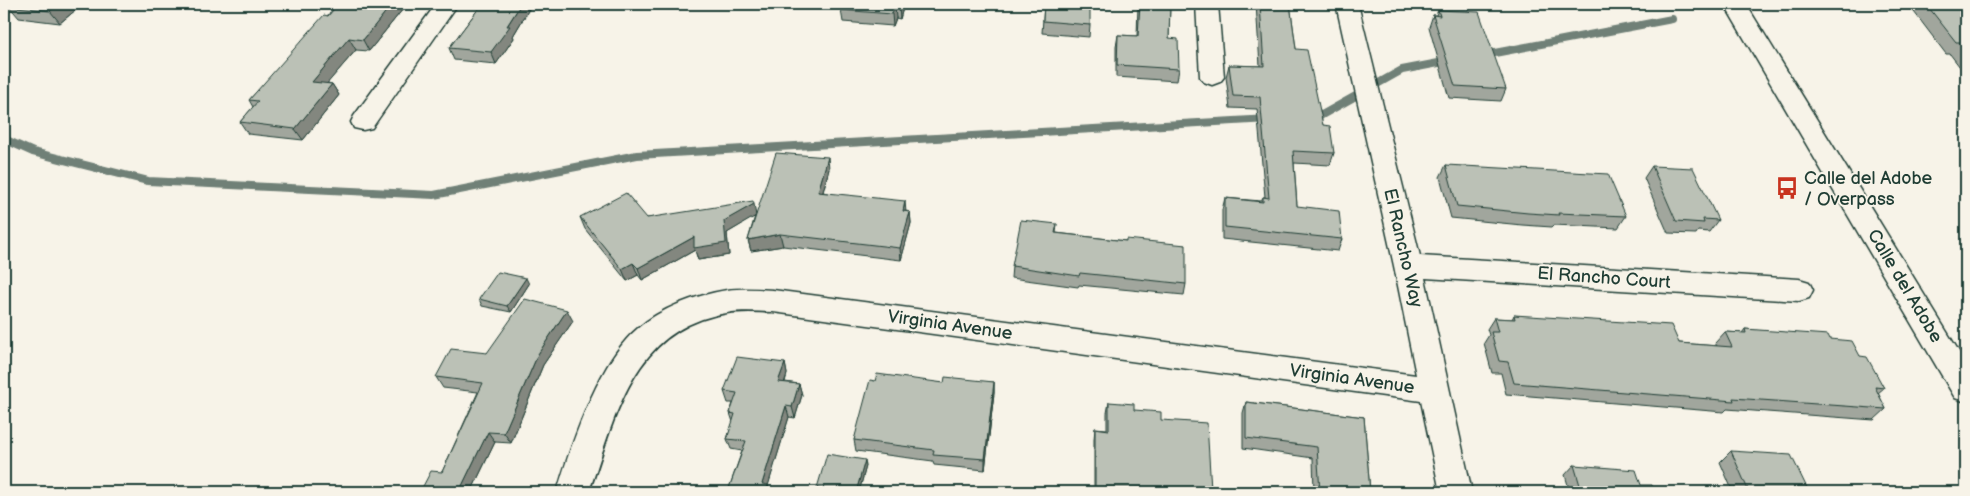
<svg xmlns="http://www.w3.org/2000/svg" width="1970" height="496" font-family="'Balsamiq Sans',sans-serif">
<rect width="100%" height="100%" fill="#f7f3e8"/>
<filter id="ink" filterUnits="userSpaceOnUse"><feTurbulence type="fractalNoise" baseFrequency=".02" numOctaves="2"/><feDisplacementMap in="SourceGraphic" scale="10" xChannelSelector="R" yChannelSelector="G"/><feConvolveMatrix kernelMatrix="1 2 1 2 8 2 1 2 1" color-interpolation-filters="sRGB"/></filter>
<g filter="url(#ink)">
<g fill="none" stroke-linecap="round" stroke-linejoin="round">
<path stroke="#6f8077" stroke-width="8" d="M1484,55l188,-36
M1310,116h10l82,-46 47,-9
M4,139l29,13 115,29 286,14 203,-40 632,-36"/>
<defs>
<path id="minor" d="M436,4h22l-86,124 -9,2 -9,-2 -3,-6 3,-6z
M1196,4h22l6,73 -4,5 -8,3 -8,-3 -4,-5z
M1336,4h22l62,252 379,23 10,3 4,8 -4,8 -10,3 -374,-23 47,214h-32l-19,-91 -648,-89c-15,0 -30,-2 -46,1 -95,15 -111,103 -138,179h-32c14,-47 42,-131 80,-163 24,-21 59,-34 90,-39 16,-2 31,-1 46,0l643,85 -22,-109z
M1724,4h22l220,359v39l-11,-4z"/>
</defs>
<use href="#minor" stroke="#1f3d34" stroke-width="3"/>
<use href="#minor" fill="#f7f3e8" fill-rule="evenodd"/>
</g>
<path fill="#a1a69d" stroke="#1f3d34" d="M12,4h71l-23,19 -41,-5 -10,-12z
M338,4h69l-38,47 -13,-1 -29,33 5,1 7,11 -36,45 -55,-6 -8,-12 13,-15 -4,-7z
M475,4h57l-19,32 1,2 -18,26 -42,-4 -5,-12 30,-40h-2z
M904,4l-4,15 -4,-1 -3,8 -50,-4 -2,-12z
M1044,4l46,21 -1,12 -47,-4z
M1138,4h32l-1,34 10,31 -2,12 -61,-4v-30l2,-12 19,1z
M1256,4h34l6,45 27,76 11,28 -4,12 -36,-2 3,43 45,33 -4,12 -116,-12v-29l3,-12 36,3 2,-4h2l-8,-88 -27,-1 -4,-31 3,-12 31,1z
M1908,4h58v71l-16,-21h-4z
M1438,10l68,79 -5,12 -52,-3 -20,-71 4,-12h3z
M1446,165l180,51 -8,12 -64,-3 -2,2 -30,-2 -71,-7 -11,-41z
M1652,166l66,54 -9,12 -11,-1 -2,3 -28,-1 -24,-55z
M829,169l-6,23 87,20 1,11 -10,37 -118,-14 -32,5 -3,-11 7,-24 -28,17 2,22 -31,5 -3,-10 -53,30 -4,-5 -11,6 -42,-52 -5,-12 67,1 109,-3z
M1057,224l-1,9 70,8 60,43 -2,11 -105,-10 -1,2 -67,-9 1,-12z
M529,284l-18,28 -29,-6 -3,-7z
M1514,315l165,28 38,3 -2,-3 10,-11 17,1 3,-4 85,10 30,17 24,32 -6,5 8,16 -12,11 -147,-11 -3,3 -218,-18 -5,-21h-9l-8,-30 5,-8 -2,-6 7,-11 18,1z
M573,321l-30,44 -32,78 -16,-1 -24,50h-51l22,-20 36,-80 -35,-4 -7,-11 51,-24z
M785,363l2,11 -2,8 14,2 3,11 -7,23 -6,-1 -21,68 3,7h-58l15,-1 14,-40 -11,-2 -4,-10 6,-17 -3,-9 3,-10h-5l-4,-12z
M875,381l69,2 50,-1v11l-9,77 -51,-5 -1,-4 -77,-10 -2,-11z
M1109,402l52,18 50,70v2h-117v-53l1,-11 12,1v-16z
M1246,402l118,15 6,75h-56l-1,-34 -70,-10v-35z
M1731,451l78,41h-76l-13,-30z
M1574,465l67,20 13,7h-84l-5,-17z
M866,466l-7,26h-41l-1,-4z"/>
<path fill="#83877f" stroke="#1f3d34" d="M59,4h24l-23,19 -10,-12z
M392,4h15l-38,47 -6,-11z
M521,4h11l-19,32 1,2 -18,26 -5,-12z
M900,4h4l-4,15 -1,-12z
M895,7l1,11 -3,8 -1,-12z
M349,38l7,12 -37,43 -7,-11z
M332,84l7,11 -36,45 -8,-11z
M828,157l1,12 -9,34 -2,-11z
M905,201l1,12 -3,-2z
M754,204l2,12 -29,17 2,22 -31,5 -3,-10 -53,30 -4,-12z
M910,212l1,11 -10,37 -1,-12z
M780,234l3,12 -32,5 -3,-11z
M633,263l5,12 -11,6 -5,-12z
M526,278l3,6 -18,28 -4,-6z
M567,310l6,11 -30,44 -32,78 -7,-10 34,-79z
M785,363l2,11 -6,19 -3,-11z
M994,382v11l-9,77v-11z
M799,384l3,11 -7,23 -3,-11z
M786,406l3,11 -21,69v-1l3,7h-6l-3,-8z
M488,432l7,10 -24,50h-12z
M865,460l1,6 -7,26h-3z"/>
<path fill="#bbc1b6" stroke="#1f3d34" d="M12,4h47l-9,7 -41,-5z
M338,4h54l-29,36 -14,-2 -37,44 20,2 -37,45 -55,-7 18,-21 -9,-1 75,-85 4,1z
M482,4h39l-14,22h3l-19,26 -42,-4z
M844,4h56l-1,3h-4l-3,7 -51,-4z
M1044,4h46v21l-47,-4z
M1140,4h30l-1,34 9,1 1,30 -62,-4 1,-30 20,1z
M1260,4h30l6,45 11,1 16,75 7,1 4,27 -41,-2 4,55 42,5 3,28 -117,-12v-29l38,4v-5l6,1 -9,-101 -27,-1 -4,-31 35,1z
M1926,4h40v46l-6,-8h-4z
M1438,10l41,2 27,77 -51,-3 -22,-71 7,1z
M776,153l52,4 -10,35 87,9 -2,10 7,1 -10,36 -120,-14 -32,6z
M1446,165l162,9 18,42 -68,-3 1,2 -31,-2 -71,-7z
M1652,166l41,2 25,52 -15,-1 1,4 -28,-2z
M626,193l21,25 106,-17 1,3 -30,17 2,22 -32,5v-11l-56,31 -5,-5 -11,6 -42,-52z
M1021,220l36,4 -2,9 71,8v-2l60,6v39l-106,-11 -1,3 -67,-10z
M498,272l28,6 -19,28 -28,-7z
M525,299l42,11 -29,44 -34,79 -16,-1 -29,60h-39l11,-21 11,1 41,-89 -47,-6 15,-28 36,4z
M1514,315l157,10 8,18 53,4 -7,-15 21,1 -1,-4 83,6 2,4 22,2 8,15 7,1 17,31 -9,-1 11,22 -153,-11 1,3 -220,-18 -6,-21 -9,-1 -8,-29h7l-4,-14 21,1z
M737,357l48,6 -7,19 21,2 -7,23 -6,-1 -24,78 6,1 -2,7h-53l1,-3 14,2 18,-50 -19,-2 8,-25 -5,-1 7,-20 -13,-2z
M877,374l67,9 1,-6 49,5 -9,77 -52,-4 1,-5 -80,-10 16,-60 5,1z
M1109,402l25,2v6l27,2v8l46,3 4,67 -50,-3v2l-26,-1 1,4h-41v-64l14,2z
M1246,402l118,15 6,75h-50l-3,-45 -71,-9z
M1731,451l60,4 18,37h-60z
M827,454l38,6 -9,32h-13l-26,-4z
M1574,465l62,5 5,15h11l2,7h-72z
M296,491l11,1h-12z"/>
</g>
<defs>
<symbol id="bus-bare" viewBox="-9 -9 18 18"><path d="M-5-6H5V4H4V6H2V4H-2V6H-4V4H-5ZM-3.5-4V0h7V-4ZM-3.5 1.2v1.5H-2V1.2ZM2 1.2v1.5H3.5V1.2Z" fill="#c8321e" stroke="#f7f3e8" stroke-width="2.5" paint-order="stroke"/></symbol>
</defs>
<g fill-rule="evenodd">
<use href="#bus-bare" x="1771" y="172" width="32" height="32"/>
</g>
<g text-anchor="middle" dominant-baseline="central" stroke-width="4" stroke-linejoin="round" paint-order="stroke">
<g font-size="18" fill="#1f3d34" stroke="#f7f3e8" text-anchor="start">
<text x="1804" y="178">Calle del Adobe<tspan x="1804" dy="21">/ Overpass</tspan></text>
</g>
<g font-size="18" fill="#1f3d34" stroke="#f7f3e8">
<text transform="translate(1403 248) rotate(77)">El Rancho Way</text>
<text transform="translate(1604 278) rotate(4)">El Rancho Court</text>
<text transform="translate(1905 286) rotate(59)">Calle del Adobe</text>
<text transform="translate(950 325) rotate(8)">Virginia Avenue</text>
<text transform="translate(1352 379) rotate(8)">Virginia Avenue</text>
</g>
</g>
<rect width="1970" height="496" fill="none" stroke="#f7f3e8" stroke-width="20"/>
<rect x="10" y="10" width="1950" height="476" fill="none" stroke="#1f3d34" stroke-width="2" filter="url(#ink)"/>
</svg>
